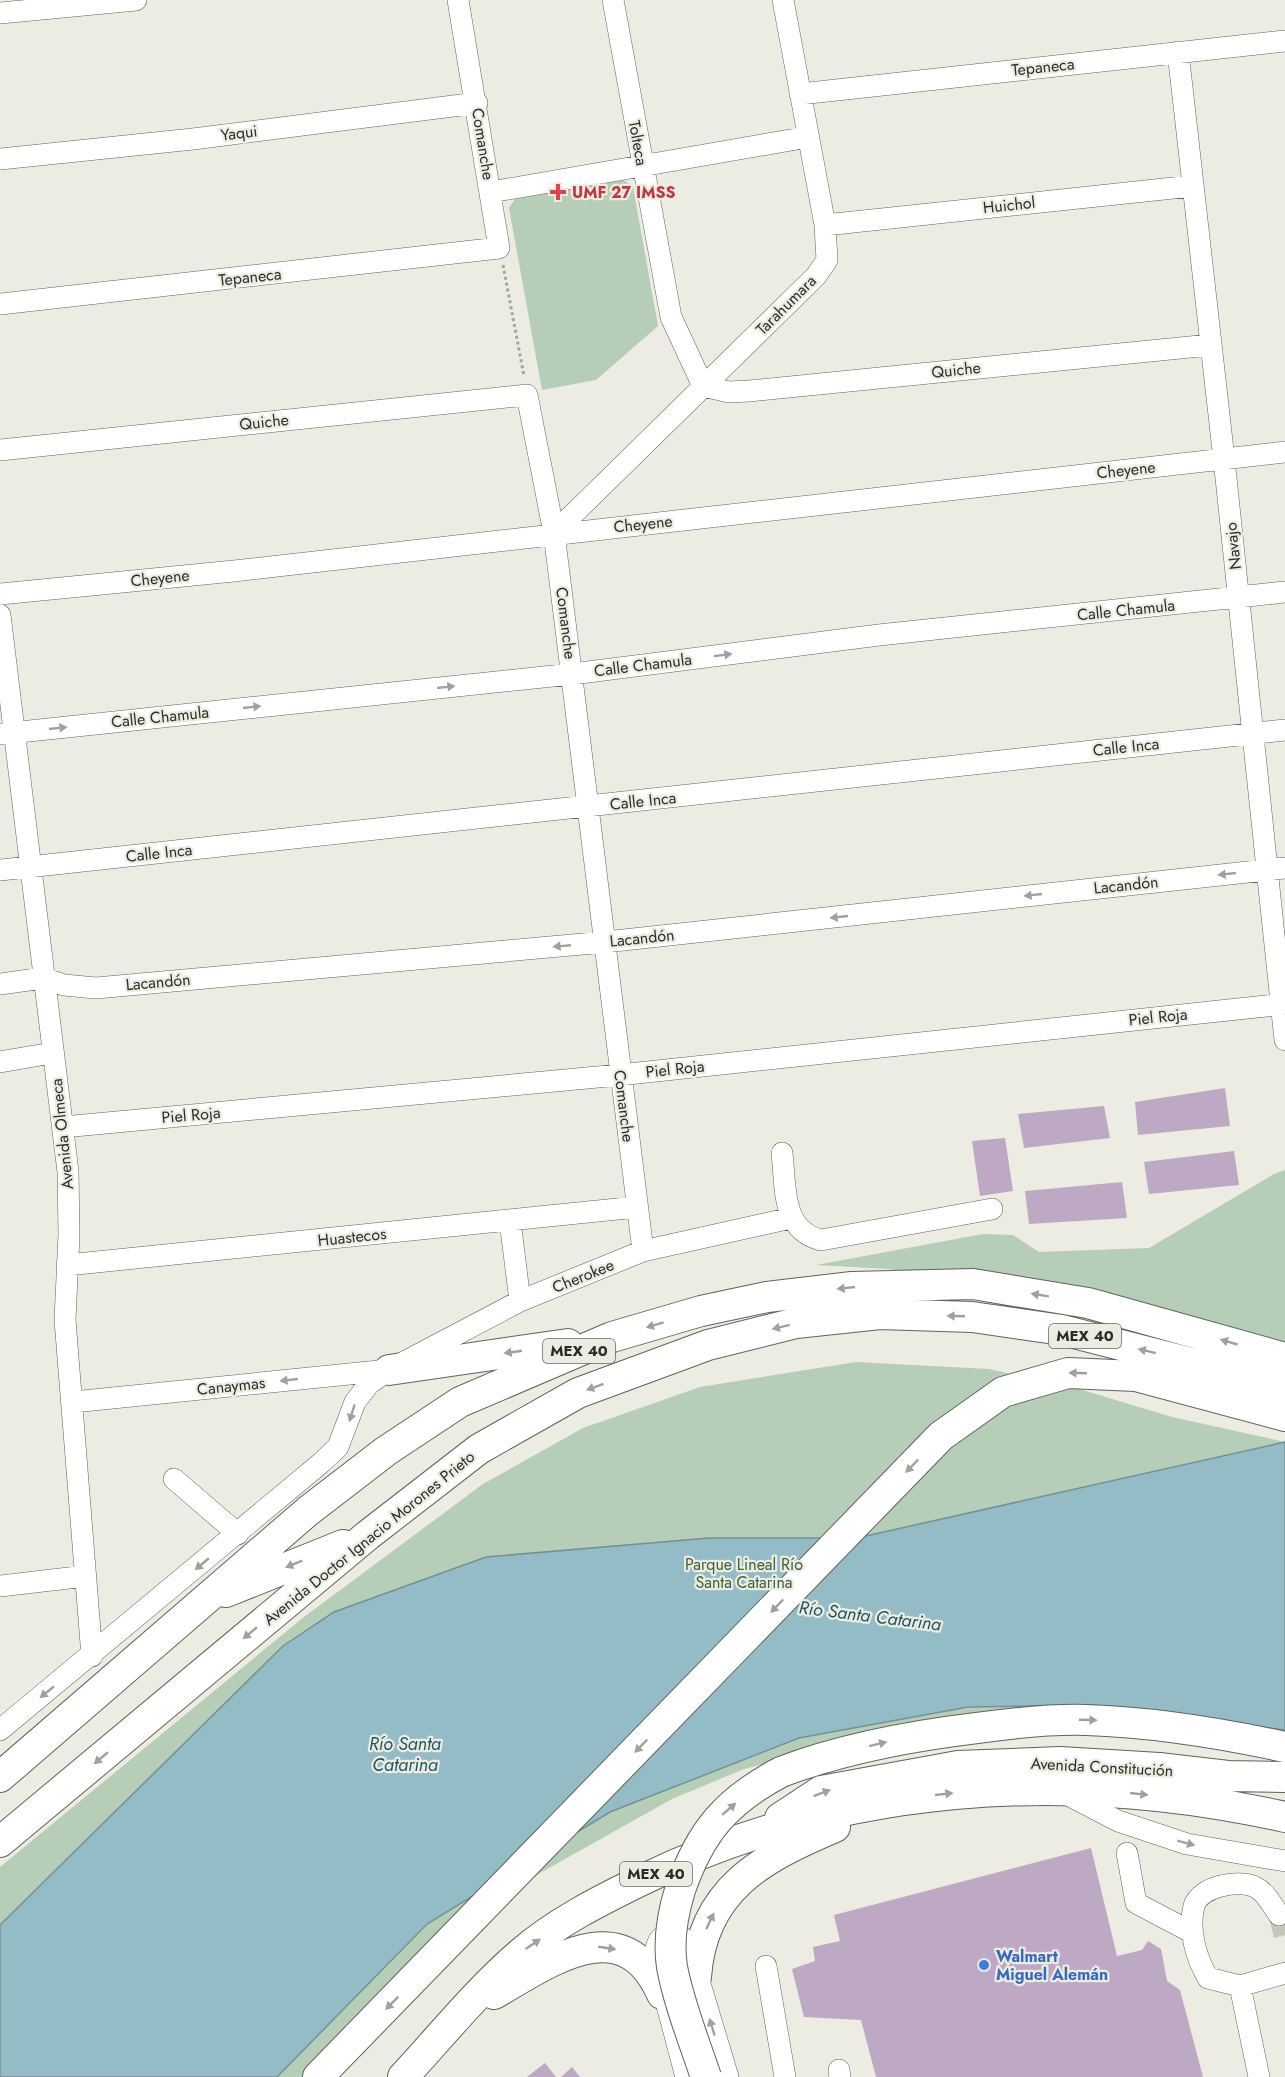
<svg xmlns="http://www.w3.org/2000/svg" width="1285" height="2077" font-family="Jost,sans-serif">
<rect width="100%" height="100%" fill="#edece2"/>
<path fill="#b6cdb7" d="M624,180l9,7 25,139 -62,54 -54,10 -33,-182 6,-9z
M1285,1170v175l-235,-53 -161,-23 -73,-4 167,-31 30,1 26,17 110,-4 125,-74z
M856,1362l133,7 87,19 96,29 113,25v309l-255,-32 -179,23 -107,27 -72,30 -132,74 -127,95 -110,109h-303v-210l304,-250 179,-133 100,-56 117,-41z"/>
<path fill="#94bcc6" stroke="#759197" stroke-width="1.5" d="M1285,1442v288l-190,-25 -127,2 -169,31 -189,74 -183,112 -150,153h-277v-152l283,-279 51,-34 152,-55 223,-19h148z"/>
<path fill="#bea9c4" d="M1225,1088l5,38 -92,9 -3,-33z
M1104,1106l6,32 -86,10 -6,-34z
M1005,1138l8,53 -33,5 -8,-55z
M1234,1151l5,34 -90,9 -5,-32z
M1122,1182l5,36 -98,6 -4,-33z
M1091,1848l26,108 25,-6 6,-9 13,8 6,32 13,9 23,87h-327l-15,-57 -57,-3 -12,-48 23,-8 -2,-14 27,-6 -6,-26z
M545,2063l11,14h-29z
M572,2067l8,10h-19z"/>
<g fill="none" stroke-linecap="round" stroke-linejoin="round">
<path stroke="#c6c6bd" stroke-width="21" stroke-dasharray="21 10" stroke-linecap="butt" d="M1279,1915l6,23"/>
<defs>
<path id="minor" d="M613,0l58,317 32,69 26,6 20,-1 461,-46
M0,13l136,-13
M1178,52l46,407 61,581
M800,94l485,-53
M0,159l193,-20 284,-36
M491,192l317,-55
M825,225l367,-39
M0,304l499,-56 -41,-248
M0,450l527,-55 27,138 89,718
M554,533l262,-257 11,-16 -2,-35 -42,-225
M0,594l234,-23 1051,-119
M0,615l68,557 1,62 -4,86 27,336
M0,734l572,-60 307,-39 406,-43
M0,870l1285,-140
M0,984l43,-6 21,7 32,3 509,-46 680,-74
M0,1062l52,-9
M63,1127l556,-52 666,-71
M782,1153c4,34 -1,77 39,87l171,-31
M510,1221l10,80
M67,1265l570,-58
M73,1402l316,-32
M174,1479l64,55
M0,1586l86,-10
M0,1730l321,-267 17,-16 17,-45 14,-18 20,-14 131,-69 123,-50 148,-33
M1066,1794l52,27 69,23 98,17
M1127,1853l9,50 57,30
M766,1966l19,111
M1240,1986l45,-13
M839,2070l1,7
M686,2077l-31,-117c-2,-23 17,-38 33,-16l40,133
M1259,2077l-19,-91 -32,-8c-12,-20 -20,-48 -14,-72 6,-20 45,-27 61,-19 11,5 17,18 24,28"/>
<path id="highway" d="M389,1370l179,-26
M226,1592l117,-47
M781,1772c63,-24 129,-36 196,-44 36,-5 72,-9 109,-8 66,2 134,13 199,27
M0,1777l308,-266 78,-60 74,-49 152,-65 89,-26 66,-14 85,-10 121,-3 115,19 197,55
M780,1818l41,-27 137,-25 102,-4 99,6 69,8 57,1
M0,1842l368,-307 111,-86 99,-56 130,-48 88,-22 84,-9 92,3 90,13 223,57
M696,1977c6,-88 66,-119 139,-150
M494,1994c56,-32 129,-87 168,0
M318,2077l623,-641 62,-44 65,-19 68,3 149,40
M403,2077c38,-41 75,-87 118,-124 34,-30 80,-53 121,-73 201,-98 427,-111 643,-63"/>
</defs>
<use href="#minor" stroke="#636259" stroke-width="22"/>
<use href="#highway" stroke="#636259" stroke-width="32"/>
<path stroke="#a5a59d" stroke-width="3" stroke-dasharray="3 3" stroke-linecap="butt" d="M503,265l21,111"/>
<use href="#minor" stroke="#fff" stroke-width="21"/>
<use href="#highway" stroke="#fff" stroke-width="30"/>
<defs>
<path id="highway-bridge" d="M706,2077c-12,-36 -27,-73 -34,-110 -4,-26 0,-51 8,-77 20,-58 46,-89 101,-118"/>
</defs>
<use href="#highway-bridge" stroke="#636259" stroke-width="32" stroke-linecap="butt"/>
<use href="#highway-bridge" stroke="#fff" stroke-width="30"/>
</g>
<defs><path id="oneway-solid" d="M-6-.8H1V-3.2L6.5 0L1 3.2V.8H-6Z" transform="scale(1.5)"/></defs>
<g fill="#a0a09e">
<use href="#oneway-solid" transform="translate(723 655) rotate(-7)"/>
<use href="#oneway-solid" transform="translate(446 687) rotate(-6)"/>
<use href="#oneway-solid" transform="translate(252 707) rotate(-6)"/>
<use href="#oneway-solid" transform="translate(58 728) rotate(-6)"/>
<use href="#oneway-solid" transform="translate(1227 874) rotate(174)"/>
<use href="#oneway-solid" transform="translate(1033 895) rotate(174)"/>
<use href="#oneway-solid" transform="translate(839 917) rotate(174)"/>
<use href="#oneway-solid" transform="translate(562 946) rotate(175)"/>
<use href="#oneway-solid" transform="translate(846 1288) rotate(174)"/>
<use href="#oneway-solid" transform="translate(1040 1295) rotate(-171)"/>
<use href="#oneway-solid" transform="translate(956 1316) rotate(-178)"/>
<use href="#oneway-solid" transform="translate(655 1325) rotate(163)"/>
<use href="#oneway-solid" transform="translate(781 1327) rotate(166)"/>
<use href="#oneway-solid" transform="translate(1229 1342) rotate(-164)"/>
<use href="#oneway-solid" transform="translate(1147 1351) rotate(-166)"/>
<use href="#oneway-solid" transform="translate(513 1352) rotate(172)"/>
<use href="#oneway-solid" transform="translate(1078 1373) rotate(-178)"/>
<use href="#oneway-solid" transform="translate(289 1380) rotate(174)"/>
<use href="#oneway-solid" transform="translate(595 1387) rotate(160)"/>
<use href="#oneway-solid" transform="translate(352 1413) rotate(107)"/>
<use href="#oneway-solid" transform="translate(912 1466) rotate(134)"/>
<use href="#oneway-solid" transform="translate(202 1564) rotate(140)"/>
<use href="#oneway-solid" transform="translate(294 1564) rotate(158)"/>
<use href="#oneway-solid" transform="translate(777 1606) rotate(134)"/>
<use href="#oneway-solid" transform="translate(250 1633) rotate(140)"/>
<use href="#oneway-solid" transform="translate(47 1692) rotate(141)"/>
<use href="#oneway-solid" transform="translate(1088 1720) rotate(2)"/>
<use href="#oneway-solid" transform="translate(878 1744) rotate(-14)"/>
<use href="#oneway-solid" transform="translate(641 1746) rotate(134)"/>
<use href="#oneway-solid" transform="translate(101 1758) rotate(140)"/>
<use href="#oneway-solid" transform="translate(822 1793) rotate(-21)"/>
<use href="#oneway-solid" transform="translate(944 1794) rotate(-6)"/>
<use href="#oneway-solid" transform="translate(1139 1794) rotate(6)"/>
<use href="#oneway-solid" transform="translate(729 1809) rotate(-41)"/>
<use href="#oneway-solid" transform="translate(1186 1843) rotate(15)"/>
<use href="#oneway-solid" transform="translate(710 1921) rotate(-65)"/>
<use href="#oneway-solid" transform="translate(533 1944) rotate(-34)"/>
<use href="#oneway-solid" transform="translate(607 1948) rotate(9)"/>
<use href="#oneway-solid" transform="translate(392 2003) rotate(135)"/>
<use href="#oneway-solid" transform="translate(712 2027) rotate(-107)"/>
</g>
<path fill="#e0444e" stroke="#edece2" stroke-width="2" d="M555 183h6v6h6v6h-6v6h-6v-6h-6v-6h6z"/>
<circle fill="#3f7fe0" stroke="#edece2" stroke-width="2" cx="984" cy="1965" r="6"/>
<g text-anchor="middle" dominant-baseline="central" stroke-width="4.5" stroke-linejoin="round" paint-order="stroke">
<g fill="#edece2" stroke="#666660" stroke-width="1.5">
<rect x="1049" y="1324" width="72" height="24" rx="4.5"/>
<rect x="543" y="1339" width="72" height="24" rx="4.5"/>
<rect x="620" y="1862" width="72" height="24" rx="4.5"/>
</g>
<g font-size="15" font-weight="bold" fill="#2c2c28">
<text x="1085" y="1336">MEX 40</text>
<text x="579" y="1351">MEX 40</text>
<text x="656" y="1874">MEX 40</text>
</g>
<g font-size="16" fill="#2c2c28" stroke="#edece2">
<text transform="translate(1043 67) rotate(-6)">Tepaneca</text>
<text transform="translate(239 133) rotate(-7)">Yaqui</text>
<text transform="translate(638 143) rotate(80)">Tolteca</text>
<text transform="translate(483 144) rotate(81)">Comanche</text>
<text transform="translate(1009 205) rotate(-6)">Huichol</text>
<text transform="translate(250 277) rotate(-6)">Tepaneca</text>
<text transform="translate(786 305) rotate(-45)">Tarahumara</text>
<text transform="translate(956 370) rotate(-6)">Quiche</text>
<text transform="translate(264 422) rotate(-6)">Quiche</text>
<text transform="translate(1126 470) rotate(-6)">Cheyene</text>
<text transform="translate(643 524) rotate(-6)">Cheyene</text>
<text transform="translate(1233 546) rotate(-96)">Navajo</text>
<text transform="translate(160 578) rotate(-6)">Cheyene</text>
<text transform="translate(1126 610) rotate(-6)">Calle Chamula</text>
<text transform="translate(566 623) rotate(83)">Comanche</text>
<text transform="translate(643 665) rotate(-7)">Calle Chamula</text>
<text transform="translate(160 717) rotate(-6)">Calle Chamula</text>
<text transform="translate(1126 747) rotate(-6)">Calle Inca</text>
<text transform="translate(643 801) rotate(-6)">Calle Inca</text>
<text transform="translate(159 853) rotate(-6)">Calle Inca</text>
<text transform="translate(1126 885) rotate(-6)">Lacandón</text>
<text transform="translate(642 938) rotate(-6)">Lacandón</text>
<text transform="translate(158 982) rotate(-5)">Lacandón</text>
<text transform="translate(1158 1017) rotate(-6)">Piel Roja</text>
<text transform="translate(675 1069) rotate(-6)">Piel Roja</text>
<text transform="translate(624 1106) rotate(83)">Comanche</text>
<text transform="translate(191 1115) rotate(-5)">Piel Roja</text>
<text transform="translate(62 1134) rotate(-96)">Avenida Olmeca</text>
<text transform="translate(352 1237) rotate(-6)">Huastecos</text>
<text transform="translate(583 1276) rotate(-22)">Cherokee</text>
<text transform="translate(231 1386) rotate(-6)">Canaymas</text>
<text transform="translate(369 1538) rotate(-39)">Avenida Doctor Ignacio Morones Prieto</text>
<text transform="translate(1102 1767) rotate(3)">Avenida Constitución</text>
</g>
<g font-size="16" font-weight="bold" fill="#be3a42" stroke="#edece2" text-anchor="start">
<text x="572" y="192">UMF 27 IMSS</text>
</g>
<g font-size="16" fill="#39613b" stroke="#edece2">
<text x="744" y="1564">Parque Lineal Río<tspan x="744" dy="18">Santa Catarina</tspan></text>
</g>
<g font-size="16" font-weight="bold" fill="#366cbe" stroke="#edece2" text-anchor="start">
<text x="996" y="1956">Walmart<tspan x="996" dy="18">Miguel Alemán</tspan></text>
</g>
<g font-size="18" font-style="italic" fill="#1d5461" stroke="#edece2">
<text transform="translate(870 1616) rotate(7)">Río Santa Catarina</text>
<text x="405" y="1744">Río Santa<tspan x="405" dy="21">Catarina</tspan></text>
</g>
</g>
</svg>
